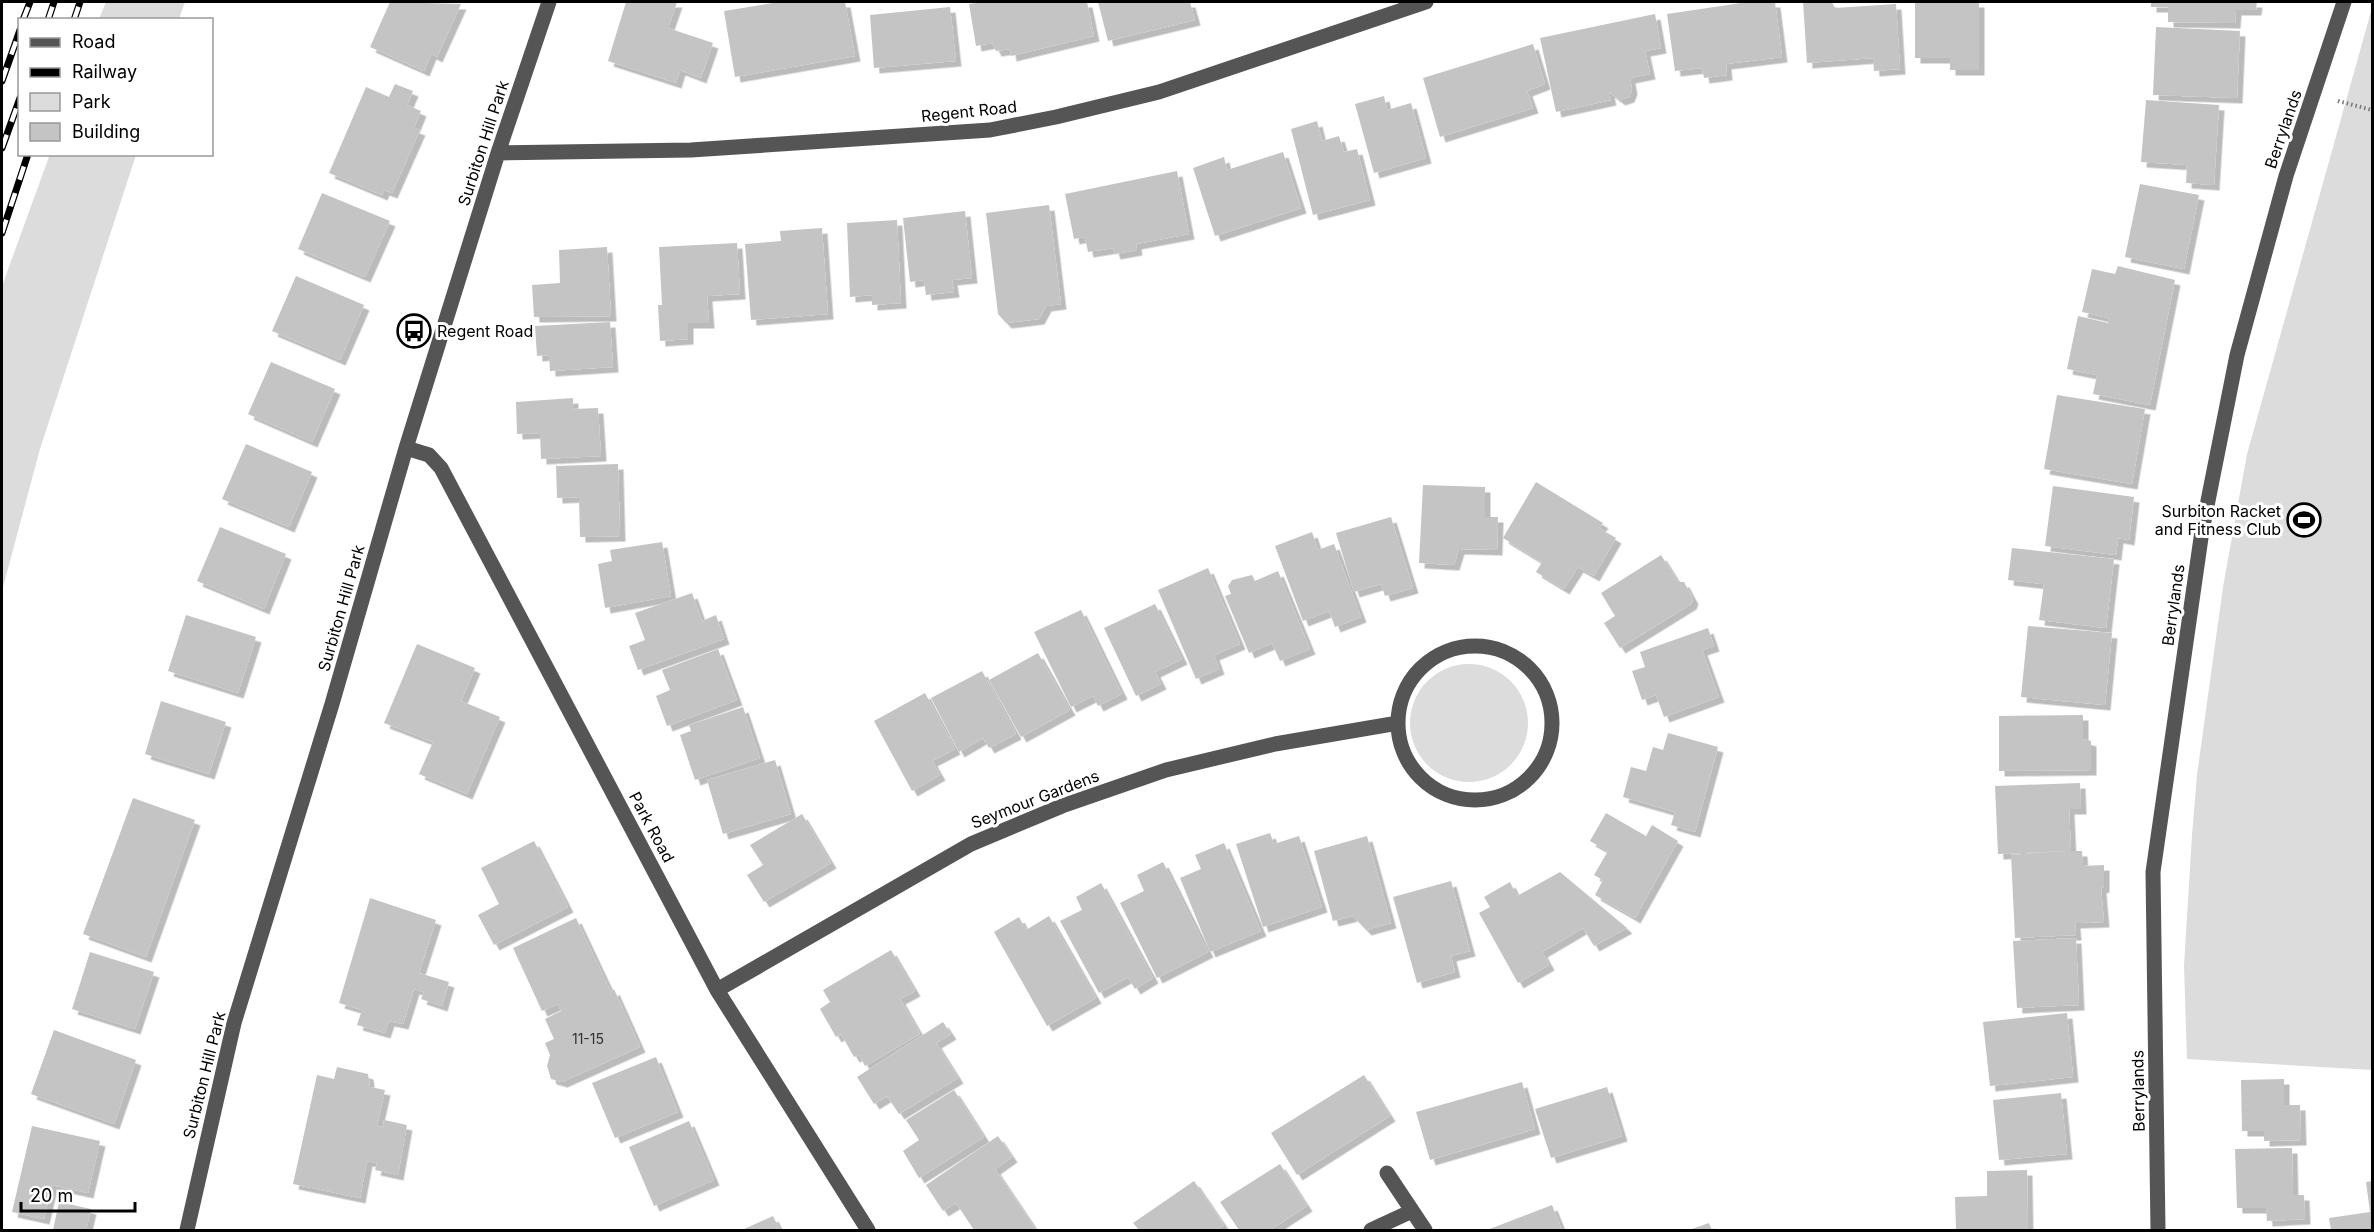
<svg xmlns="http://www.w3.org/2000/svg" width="2374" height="1232" font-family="Inter,sans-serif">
<defs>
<filter id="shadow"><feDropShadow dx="5.5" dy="5.5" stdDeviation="0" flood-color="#0004"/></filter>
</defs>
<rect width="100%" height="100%" fill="#fff"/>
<path fill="#dcdcdc" d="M106,2h79l-6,17h-80z
M2372,8v1062l-185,-11 -3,-93 8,-131 5,-60 26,-188 24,-133z
M50,154l86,1 -96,294 -38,142v-305z
M1410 723a59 59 0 1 1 118 0a59 59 0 1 1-118 0Z"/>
<path fill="#c4c4c4" filter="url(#shadow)" d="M390,2l71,2 -24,53 -6,-3 -7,17 -54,-24z
M626,2h51l-9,26 45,15 -12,35 -21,-8 -4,13 -68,-22z
M779,2h66l10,54 -120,21 -11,-66z
M983,2h104l7,34 -83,20 -1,-7 -14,2 -4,-8 -16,3 -7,-42z
M1098,2h92l5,18 -87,21z
M1748,2h27l7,55 -56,7 1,11 -23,3 -2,-10 -27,3 -8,-57z
M1803,2h29l3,6 61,-4 4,65 -26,2 -1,-13 -66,5z
M1915,2h64v68h-29v-12h-35z
M2151,2h106l-1,8h-20l-1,13 -67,-1v-15h-17z
M950,7l6,54 -82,7 -4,-53z
M1655,14l6,34 -16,3 5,23 -20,4 2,11 -3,8 -9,3 -11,-8 2,8 -55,12 -16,-74z
M2156,27l84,4 -3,67 -84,-3z
M1533,44l12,40 -18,7 6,17 -93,29 -17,-59z
M395,84l18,7 -6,14 14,6 -7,17 6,2 -28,63 -8,-3 -2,5 -53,-22 37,-86 23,10z
M1384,96l3,14 24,-7 15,55 -52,15 -19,-69z
M2146,100l73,5 -5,80 -28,-2 1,-18 -46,-3z
M1317,121l5,20 17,-5 5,16 13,-3 13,51 -57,15 -22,-86z
M1283,152l18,56 -86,28 -22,-68 31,-11 3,13z
M1177,171l12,63 -53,10 1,6 -22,4 -2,-6 -25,4 -3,-15 -11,2 -9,-45z
M2140,184l59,11 -15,74 -59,-12z
M322,193l68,28 -25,56 -67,-28z
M1049,205l12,99 -15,2 -7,13 -33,4 -8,-9 -12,-101z
M965,211l7,67 -20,2 2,12 -28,3 -2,-15 -14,2 -7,-64z
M897,220l4,83 -29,2v-10l-22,2 -3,-74z
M822,228l6,86 -77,6 -6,-76 36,-3 -1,-10z
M737,243l3,51 -33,2 2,27h-21v16l-28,2 -2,-36h4l-3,-58z
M607,247l4,69 -77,1 -2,-32 28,-2 -1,-33z
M2118,266l57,14 -25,125 -57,-11 4,-19 -30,-6 11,-53 30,7 1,-5 -27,-6 10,-43 23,5z
M296,276l68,29 -24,55 -68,-29z
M610,322l3,45 -63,4 -1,-16 -12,1 -2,-30z
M271,362l64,27 -23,53 -64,-28z
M2057,395l88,14 -13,75 -88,-15z
M573,398v11l25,-1 3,48 -60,3 -1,-26 -23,1 -1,-32z
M246,444l66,28 -23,55 -67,-28z
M618,464l2,72 -40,1 -1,-40 -22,1 -1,-32z
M1536,482l67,41 -4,5 17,10 -22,38 -16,-9 -14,22 -28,-17 6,-10 -39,-24z
M1423,485l62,2v30h13l-1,33 -38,-1 -5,16 -35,-2z
M2053,486l81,11 -5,43 -11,-2 -2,17 -71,-9z
M1391,517l22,71 -28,8 -4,-12 -27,8 -18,-59z
M220,527l66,27 -22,55 -67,-28z
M1312,532l6,18 16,-6 27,73 -26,10 -6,-16 -26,10 -28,-75z
M662,542l9,54 -66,12 -7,-44 14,-3 -2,-11z
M2012,548l102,11 -8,69 -67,-8 5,-36 -36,-4z
M1661,555l17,27h6l9,17 -2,5 -71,44 -16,-25 11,-7 -14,-23z
M1208,568l32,76 -26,11 5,14 -23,10 -38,-89z
M1278,571l32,78 -30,12 -8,-18 -23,10 -24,-57 6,-2 -3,-8 4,-6 20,-5 3,6z
M692,593l10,28 14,-6 8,24 -86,31 -9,-24 16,-6 -10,-27z
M1155,604l27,55 -27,13 6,12 -25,12 -32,-68z
M1081,610l41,84 -24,12 -5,-10 -22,11 -37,-75z
M186,615l70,22 -18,56 -70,-22z
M2028,626l84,7 -7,72 -84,-8z
M1708,628l6,18 -12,4 17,47 -55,20 -8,-22 -14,5 -10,-29 13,-4 -5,-15z
M417,644l58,24 -14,33 39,16 -33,77 -48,-20 14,-32 -49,-19z
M718,649l19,51 -70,26 -11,-30 14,-6 -8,-20z
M1038,653l32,57 -49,27 -32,-57z
M982,671l34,63 -27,14 -6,-10 -24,14 -28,-54z
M925,693l30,56 -23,12 8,14 -28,16 -38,-70z
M161,701l65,21 -17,52 -64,-20z
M743,707l17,51 -65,22 -15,-45 11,-4 -2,-6z
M2083,715v24l8,2v29l-92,1v-55z
M1668,733l50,14 -23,85 -24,-7 4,-13 -52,-15 8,-30 15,4 7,-24 10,3z
M775,760l16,54 -68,20 -16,-54z
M2080,783l1,26h-12l2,42h11l1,15 21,-1v22l-3,1 3,34 -29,1 1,12 -61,3 -4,-83 55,-4 -68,3 -3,-68z
M133,798l62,22 -49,137 -63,-23z
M1606,813l40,23 6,-11 26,16 -43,77 -40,-23 8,-15 -9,-5 14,-24 -18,-10z
M802,814l29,49 -67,39 -17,-27 16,-10 -13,-20z
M1270,833l4,11 25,-8 23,71 -59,20 -27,-83z
M1367,836l24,87 -25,7 -13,-14 -20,5 -19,-70z
M534,841l34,66 -74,38 -16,-30 21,-11 -18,-36z
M1224,843l37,88 -51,21 -30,-74 21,-9 -6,-14z
M1163,862l45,90 -51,26 -37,-75 24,-12 -7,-16z
M1560,872l67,56 -33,18 -11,-18 -41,24 7,13 -31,18 -39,-70 11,-6 -6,-10 26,-15 7,14z
M1451,881l19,70 -19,5 4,16 -38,11 -24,-86z
M1101,883l52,95 -18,11 -7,-12 -29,16 -39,-72 22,-11 -6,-13z
M370,898l66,22 -17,53 30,9 -7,24 -21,-7 3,-7 -10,-3 -11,35 -14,-3 -4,12 -28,-8 5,-15 -23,-7z
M1049,916l47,82 -49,28 -53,-94 25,-15 7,13z
M576,918l35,74 3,-3 26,58 -78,35 -11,-3 -4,-13 3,-11 -5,-12 9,-4 -9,-20 16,-8 -3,-7 -16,7 -29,-63z
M2076,938l3,67 -62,3 -4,-67z
M891,950l24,41 -15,8 20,35 -55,32 -6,-11 -5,2 -13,-23 -5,3 -16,-28 10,-7 -7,-12z
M90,952l64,20 -19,57 -63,-20z
M2067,1013l6,64 -83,9 -7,-64z
M943,1022l8,12 -15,9 22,35 -59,36 -12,-18 -13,8 -17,-27z
M54,1030l82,30 -22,64 -83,-30z
M656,1057l22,55 -63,26 -23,-55z
M337,1067l31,7 2,13 15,3 -8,36 6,1 1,-7 23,5 -9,50 -23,-5 2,-7 -10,-2 -7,37 -67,-14 24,-109 17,4z
M1364,1075l26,41 -93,59 -26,-42z
M2284,1079v26h16l1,35 -37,1v-10h-22l-1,-51z
M1522,1082l13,47 -105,31 -14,-48z
M1607,1087l15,49 -71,22 -16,-49z
M954,1090l30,47 -65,41 -16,-27 16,-11 -13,-20z
M2061,1093l6,61 -68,6 -6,-60z
M689,1121l25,59 -60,26 -25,-59z
M32,1126l68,15 -12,52 -36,-8 -8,34 -32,-7z
M998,1136l14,21 -17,12 41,61h-62l-18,-27 -13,8 -17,-26z
M2292,1148l1,47h11l1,24 -38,2 -1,-13h-29l-2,-59z
M1280,1164l27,42 -37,24h-31l-19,-28z
M2027,1170l1,60h-72l-1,-33 32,-1v-25z
M1194,1181l30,44 -8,5h-77l-6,-7z
M2372,1181v49h-41l-2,-12 41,-6 -4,-30z
M59,1202l32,7 -5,21h-33z
M1552,1205l10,25h-75z
M773,1216l7,14h-38z
M1709,1223l3,7h-23z"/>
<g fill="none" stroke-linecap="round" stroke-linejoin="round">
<path stroke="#777" stroke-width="4" stroke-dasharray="1.5 3" stroke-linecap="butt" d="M2338,101l34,9"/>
<path stroke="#555" stroke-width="15" d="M498,153l193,-3 299,-20 66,-13 103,-25 267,-90
M406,448l23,7 12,13 276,522 151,240
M1398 723a77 77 0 1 1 154 0a77 77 0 1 1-154 0Z
M717,990l254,-146 91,-38 104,-36 109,-26 123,-21
M1387,1173l38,57
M187,1230l47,-207 98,-319 74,-256 92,-295 51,-151
M1371,1230l41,-19
M2158,1230l-5,-358 49,-341 35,-176 49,-179 58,-174"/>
<defs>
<path id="rail" d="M23,20l7,-18
M48,20l6,-18
M74,20l6,-18
M2,81l18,-51
M2,148l18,-50
M2,233l26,-79"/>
</defs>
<use href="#rail" stroke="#000" stroke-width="7"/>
<use href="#rail" stroke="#fff" stroke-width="4.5" stroke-dasharray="14" stroke-linecap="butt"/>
</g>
<defs>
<symbol id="bus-ring" viewBox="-11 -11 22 22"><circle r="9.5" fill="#fff" stroke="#000" stroke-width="1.5"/><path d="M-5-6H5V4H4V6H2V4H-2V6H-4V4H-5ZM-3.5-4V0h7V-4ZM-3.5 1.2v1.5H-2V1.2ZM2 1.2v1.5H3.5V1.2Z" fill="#000"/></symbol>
<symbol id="stadium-ring" viewBox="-11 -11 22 22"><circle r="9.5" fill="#fff" stroke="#000" stroke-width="1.5"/><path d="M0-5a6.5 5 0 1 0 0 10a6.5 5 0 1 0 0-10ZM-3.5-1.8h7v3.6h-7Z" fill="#000"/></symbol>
</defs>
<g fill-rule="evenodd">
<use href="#bus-ring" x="395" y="312" width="38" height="38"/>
<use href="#stadium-ring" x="2285" y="501" width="38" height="38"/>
</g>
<g text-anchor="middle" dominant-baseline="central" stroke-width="6" stroke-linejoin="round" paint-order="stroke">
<g font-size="14" fill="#313131">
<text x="588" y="1038">11-15</text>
</g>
<g font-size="16" fill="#000" stroke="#fff">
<text transform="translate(969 111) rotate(-6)">Regent Road</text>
<text transform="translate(2283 129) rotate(-71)">Berrylands</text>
<text transform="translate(483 143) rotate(-72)">Surbiton Hill Park</text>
<text transform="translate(2173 605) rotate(-82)">Berrylands</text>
<text transform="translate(341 608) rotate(-74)">Surbiton Hill Park</text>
<text transform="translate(1035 799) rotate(-21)">Seymour Gardens</text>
<text transform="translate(652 827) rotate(62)">Park Road</text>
<text transform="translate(204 1075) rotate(-76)">Surbiton Hill Park</text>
<text transform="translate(2138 1091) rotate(-91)">Berrylands</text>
</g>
<g font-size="16" fill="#000" stroke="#fff" text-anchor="start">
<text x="437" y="331">Regent Road</text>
<text x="2281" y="511" text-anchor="end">Surbiton Racket<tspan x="2281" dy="18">and Fitness Club</tspan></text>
</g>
</g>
<rect width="2374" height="1232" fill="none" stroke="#000000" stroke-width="6"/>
<rect x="18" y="18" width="195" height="138" fill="#ffffff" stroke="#999999" stroke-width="1.5"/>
<rect x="30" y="38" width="30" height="9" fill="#555555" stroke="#999999" stroke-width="1.5"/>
<text x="72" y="48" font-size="18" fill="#000000">Road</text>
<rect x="30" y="68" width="30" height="9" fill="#000000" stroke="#999999" stroke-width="1.5"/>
<text x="72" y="78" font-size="18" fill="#000000">Railway</text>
<rect x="30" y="93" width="30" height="18" fill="#dcdcdc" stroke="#999999" stroke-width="1.5"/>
<text x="72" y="108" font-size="18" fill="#000000">Park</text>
<rect x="30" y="123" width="30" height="18" fill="#c4c4c4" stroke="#999999" stroke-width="1.5"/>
<text x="72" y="138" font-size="18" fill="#000000">Building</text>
<path d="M21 1202v9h114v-9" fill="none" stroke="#000000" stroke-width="3"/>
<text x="30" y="1202" font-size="18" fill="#000000" stroke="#ffffff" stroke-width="4.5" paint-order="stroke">20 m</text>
</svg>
